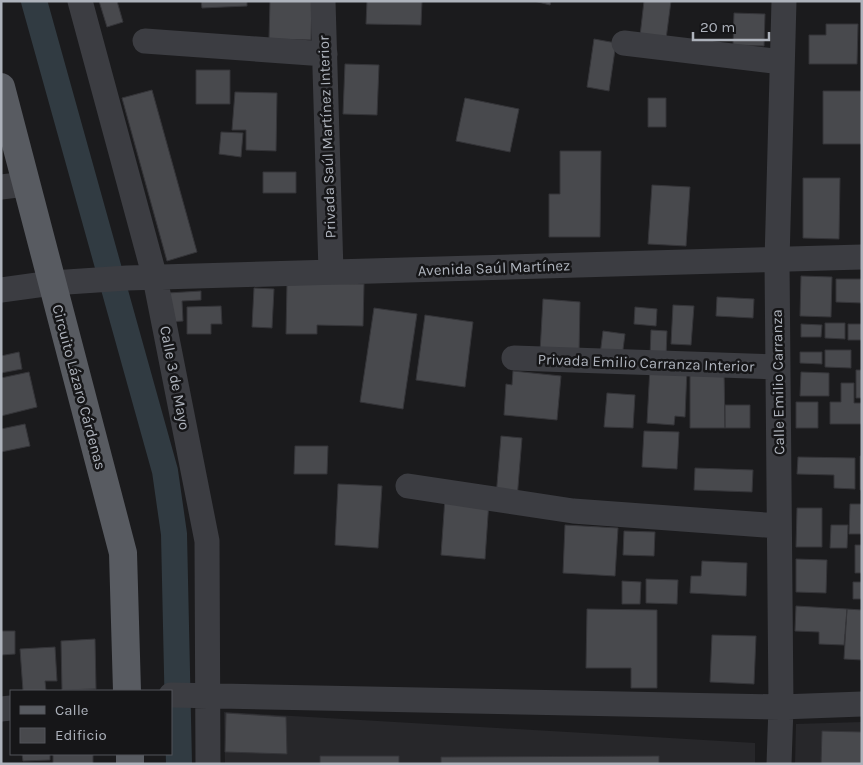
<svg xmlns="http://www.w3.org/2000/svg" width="863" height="765" font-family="Karla,sans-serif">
<rect width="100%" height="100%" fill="#1b1b1d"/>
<path fill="#27272a" d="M224,712l531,31v21h-530z
M862,722v42h-67l1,-40z"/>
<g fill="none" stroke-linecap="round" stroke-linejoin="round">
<path stroke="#313b42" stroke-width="26" d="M34,1l131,470 9,63 5,230"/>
</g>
<path fill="#48494d" stroke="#353539" d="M99,1h18l6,21 -16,5z
M201,1h46v5l-45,2z
M270,1h42l-1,39 -42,-1z
M367,1h55l-1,24 -55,-1z
M534,1h17l-1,4z
M644,1h27l-5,38 -26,-3z
M734,13l31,1 -1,32 -31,-1z
M826,24h32l-1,40h-48v-29h17z
M594,39l22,4 -7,48 -22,-4z
M345,64l34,1 -2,50 -34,-1z
M196,70h34v34h-34z
M152,90l45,162 -30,9 -45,-163z
M823,91h39v53h-39z
M235,92l42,1 -1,58 -30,-1v-20h-14z
M465,98l54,11 -9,43 -54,-11z
M648,98h18v29h-18z
M221,132l22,1 -2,24 -22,-3z
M560,151h41l-1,86h-51v-43h11z
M263,172h33v21h-33z
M803,178h37l-1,61 -36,-1z
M652,185l38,2 -4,59 -38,-2z
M801,276l31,1 -1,40 -31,-1z
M836,279h26v24l-26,-1z
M287,283l77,1 -1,42 -46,-1v9h-31z
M254,288l20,1 -2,39 -20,-1z
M201,291v9l-19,1 1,20 -13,1 -2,-29z
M717,297l37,2 -1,19 -37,-2z
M543,299l37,3 -1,52 -39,-2z
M673,305l21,1 -3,39 -20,-1z
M221,306l1,18h-11v10h-24v-27z
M635,307l22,2 -1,17 -22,-2z
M374,308l43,6 -14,95 -43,-7z
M425,315l48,7 -8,65 -49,-7z
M825,323h20v16l-20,-1z
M801,324l21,1 -1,12h-20z
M848,324h14v16h-14z
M651,330l16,1 -1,25h-16z
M603,331l22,3 -3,23 -22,-2z
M825,350h26v18l-26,-1z
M19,352l3,17 -21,4v-17z
M800,352h22v12l-22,-1z
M650,367l37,2 -2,48 -10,-1 -1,9 -27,-2z
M690,370h34l1,58h-35z
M856,370h6v28h-6z
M513,371l48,5 -4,44 -53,-5 2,-31 6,1z
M29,372l8,35 -36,9v-38z
M801,372l28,1v23h-29z
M841,383h13v20h8v21h-32v-22h11z
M607,393l28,2 -2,33 -29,-1z
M796,402h22v26h-22z
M725,405h25v23h-25z
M25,424l5,22 -29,6v-23z
M644,431l35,1 -2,37 -35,-2z
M501,436l21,2 -5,61 -21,-2z
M295,446h33l-1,28h-33z
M860,456h2v34h-2z
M798,457l57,1v31l-21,-1v-13l-37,-1z
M695,468l58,2 -1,22 -58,-2z
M338,484l44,2 -4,62 -43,-3z
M445,498l44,3 -4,58 -44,-4z
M850,504h12v30h-13z
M797,508h25v39h-26z
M565,525l53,3 -3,48 -52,-3z
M831,525h17l-1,23h-17z
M624,531l31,1 -1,24 -31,-1z
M855,545h7v28h-7z
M796,559l31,1 -1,33 -30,-1z
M702,561l45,2 -1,33 -56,-3 1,-17h10z
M646,579l32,1 -1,24 -31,-1z
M622,581l19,1 -1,22h-18z
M853,582h9v17h-9z
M796,606l51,3 -3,36 -25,-1v-12l-24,-1z
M587,609l70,1v78h-26v-20h-45z
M847,609l15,1v50l-18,-1z
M1,631h14v23l-14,1z
M712,635l44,1 -2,48 -44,-2z
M95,639l1,50 -34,1 -1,-49z
M55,647l2,34h-12l1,10h-23l-3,-42z
M226,713l60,4 1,37 -62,-2z
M822,731l40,1v32h-41z
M22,754h28v6l-27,1z
M53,754h40v10h-40z
M320,756h79v8h-79z
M659,756v8h-218v-7z"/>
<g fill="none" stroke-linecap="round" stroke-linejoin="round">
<path stroke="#3c3d42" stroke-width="25" d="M80,1l75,277 52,263 1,223
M323,1l8,271
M145,41l180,13
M624,43l158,19
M1,187l25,-3
M1,290l51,-7 75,-5 735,-21
M514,358l263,9
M408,486l165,25 206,15
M171,695l610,12 81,-3
M1,709l10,-1
M779,764l2,-57 -4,-446 7,-260"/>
<path stroke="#585b61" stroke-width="28" d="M1,87l122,466 4,138
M130,754v10"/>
</g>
<g text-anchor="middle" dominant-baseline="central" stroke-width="5" stroke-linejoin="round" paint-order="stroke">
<g font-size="15" fill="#aeb3bc" stroke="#161618">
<text transform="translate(327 137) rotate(-92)">Privada Saúl Martínez Interior</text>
<text transform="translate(494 268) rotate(-2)">Avenida Saúl Martínez</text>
<text transform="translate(646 363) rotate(2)">Privada Emilio Carranza Interior</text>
<text transform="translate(175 378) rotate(79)">Calle 3 de Mayo</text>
<text transform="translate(778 382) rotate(-91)">Calle Emilio Carranza</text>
<text transform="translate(79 387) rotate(75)">Circuito Lázaro Cárdenas</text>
</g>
</g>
<rect width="863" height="765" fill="none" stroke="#aeb3bc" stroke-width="5"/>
<rect x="10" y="690" width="162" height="65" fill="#161618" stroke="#53555a"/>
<rect x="20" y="706" width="25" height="8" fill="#585b61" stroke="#53555a"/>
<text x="55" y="715" font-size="15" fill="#aeb3bc">Calle</text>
<rect x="20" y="728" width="25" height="15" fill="#48494d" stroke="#53555a"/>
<text x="55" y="740" font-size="15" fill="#aeb3bc">Edificio</text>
<path d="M693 32v8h76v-8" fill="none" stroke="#aeb3bc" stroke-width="2.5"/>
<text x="700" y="32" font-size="15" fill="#aeb3bc" stroke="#161618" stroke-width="4" paint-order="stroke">20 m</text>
</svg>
